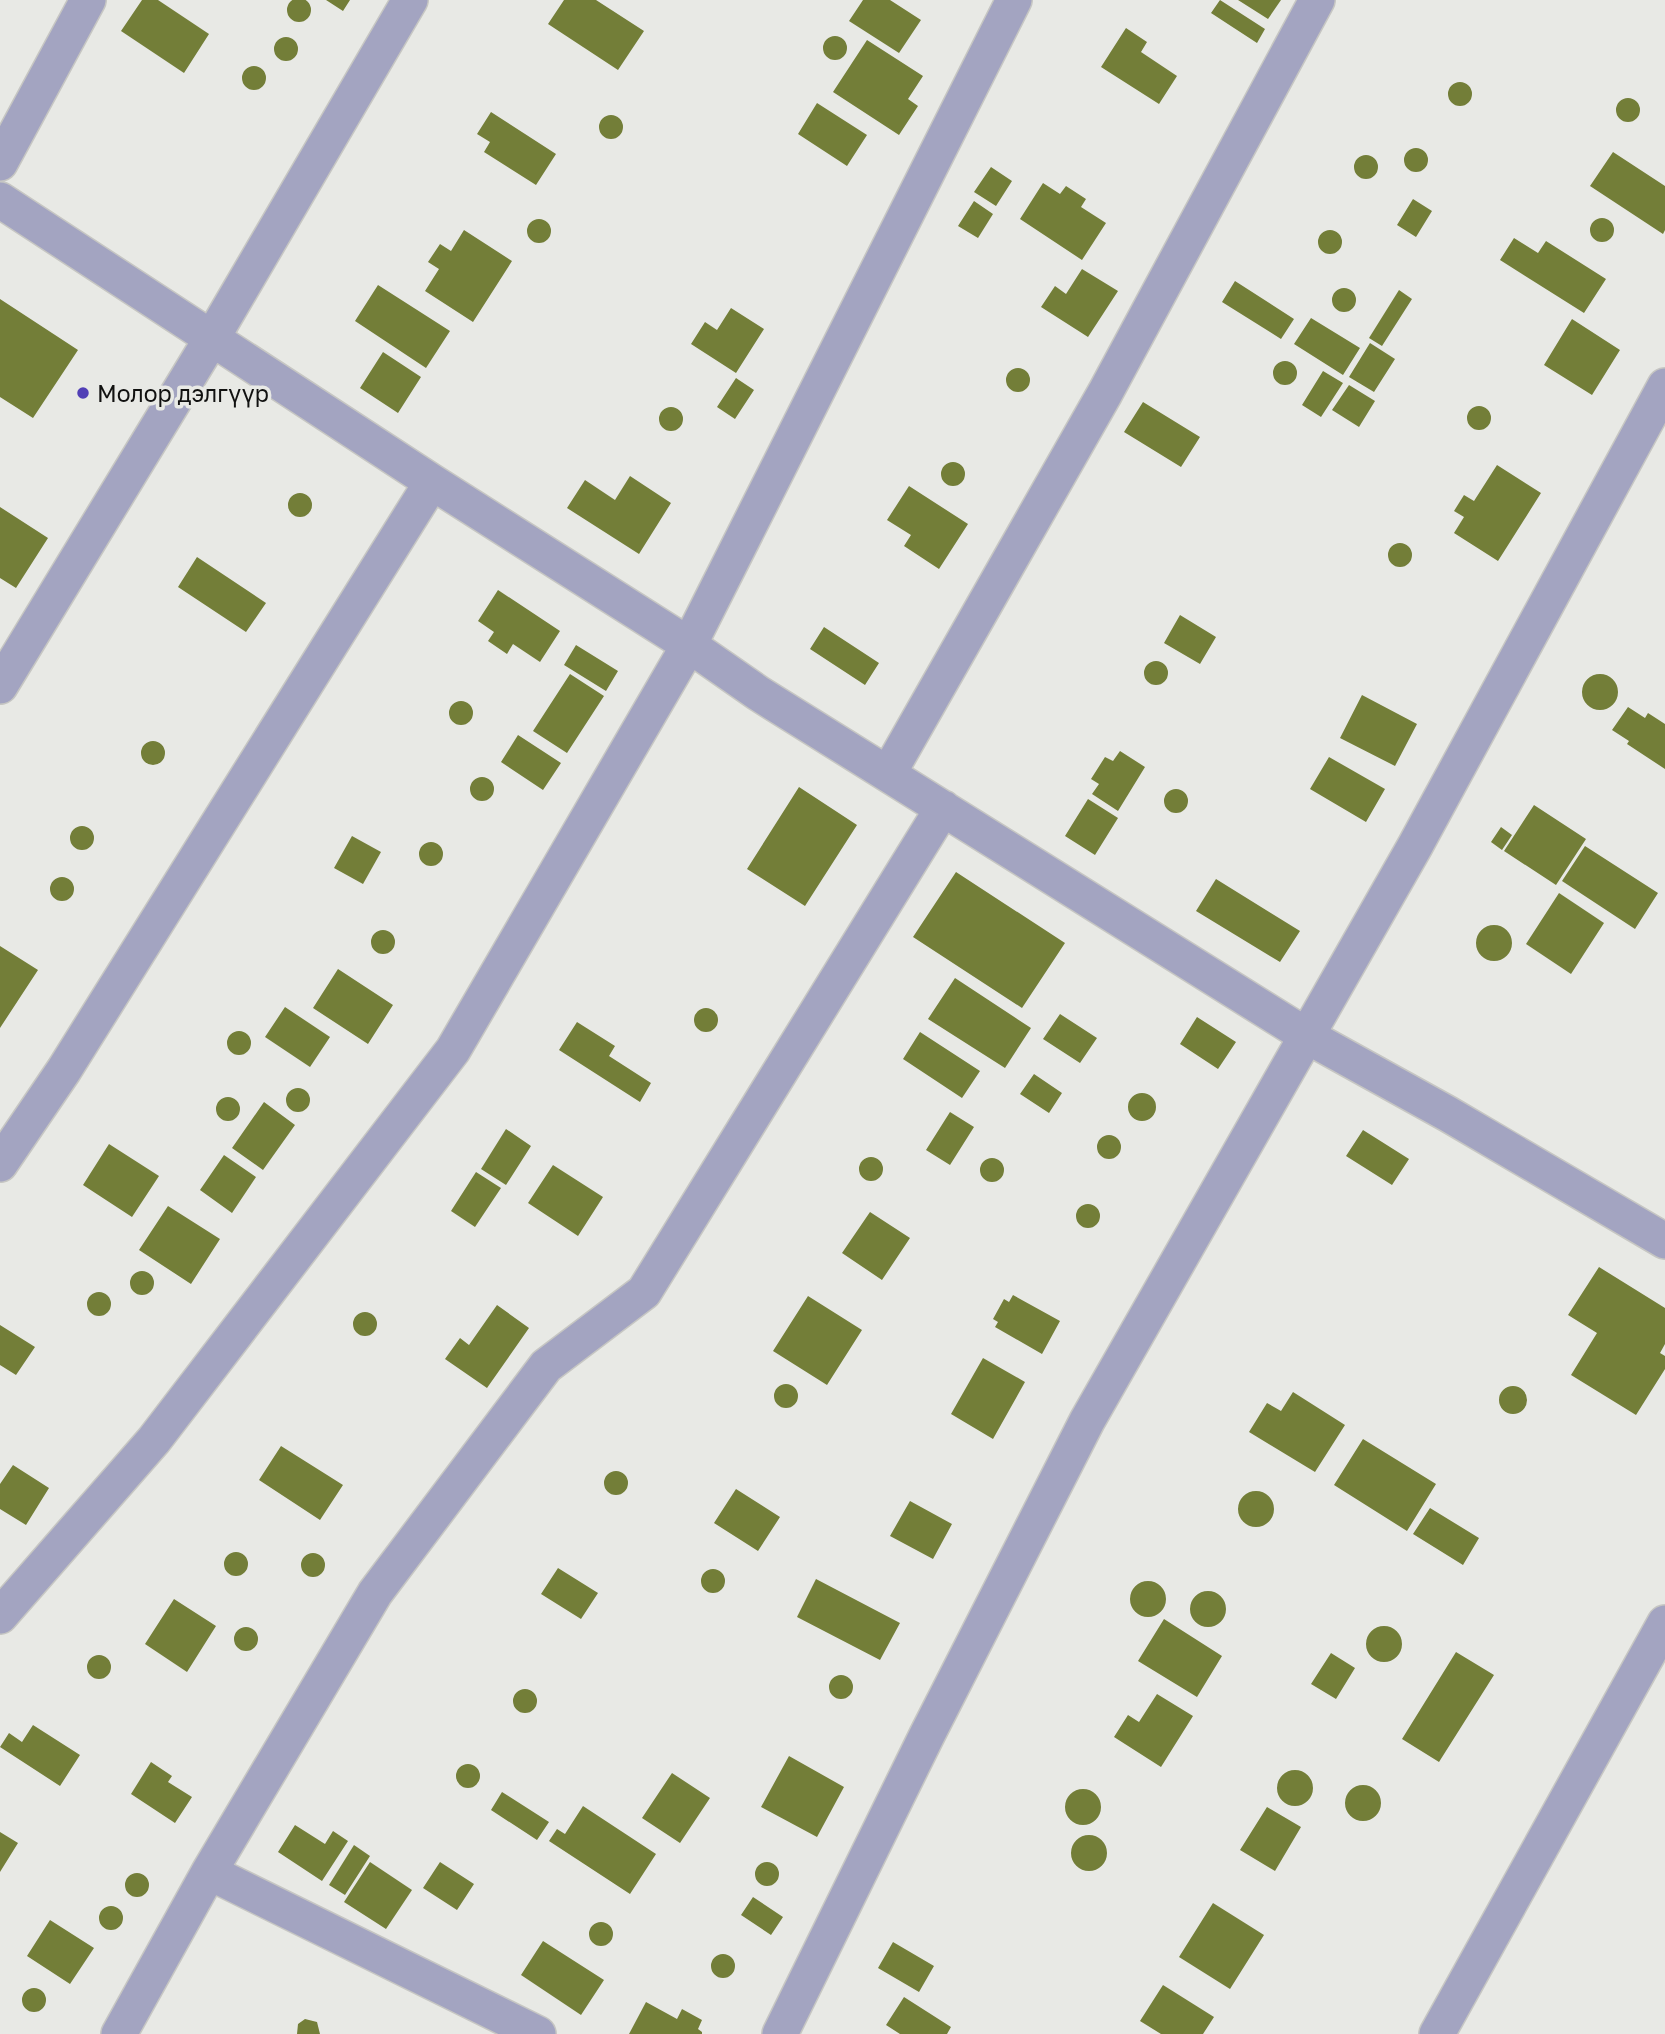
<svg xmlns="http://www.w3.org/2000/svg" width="1665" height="2034" font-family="'Golos Text',sans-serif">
<rect width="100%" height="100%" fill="#e8e9e5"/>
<path fill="#737e38" d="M287 10a12 12 0 1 1 24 0a12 12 0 1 1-24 0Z
M142,0h16l51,34 -25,39 -63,-42z
M326,0h24l-7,11z
M564,0h32l48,31 -26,39 -70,-46z
M863,0h27l31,20 -22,33 -50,-32z
M1220,0l45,29 -8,14 -46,-30z
M1238,0h43l-13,19z
M1126,28l21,14 -6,10 36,24 -18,28 -58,-37z
M823 48a12 12 0 1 1 24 0a12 12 0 1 1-24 0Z
M274 49a12 12 0 1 1 24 0a12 12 0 1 1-24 0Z
M867,40l56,36 -15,23 10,7 -19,29 -66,-43z
M242 78a12 12 0 1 1 24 0a12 12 0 1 1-24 0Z
M1448 94a12 12 0 1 1 24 0a12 12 0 1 1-24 0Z
M1616 110a12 12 0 1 1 24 0a12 12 0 1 1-24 0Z
M817,103l50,32 -20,31 -49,-32z
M491,112l65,42 -20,31 -52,-33 6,-10 -13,-8z
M599 127a12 12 0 1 1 24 0a12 12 0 1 1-24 0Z
M1404 160a12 12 0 1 1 24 0a12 12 0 1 1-24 0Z
M1613,152l52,34v44l-2,4 -73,-48z
M1354 167a12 12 0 1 1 24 0a12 12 0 1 1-24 0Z
M991,167l21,14 -16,25 -22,-14z
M1043,183l17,11 6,-8 20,13 -5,8 25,16 -24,37 -62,-41z
M1413,199l19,12 -16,26 -19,-12z
M974,201l19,13 -15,24 -20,-12z
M1590 230a12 12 0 1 1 24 0a12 12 0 1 1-24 0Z
M527 231a12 12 0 1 1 24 0a12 12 0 1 1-24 0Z
M1318 242a12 12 0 1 1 24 0a12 12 0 1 1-24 0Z
M464,230l48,31 -39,61 -48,-31 14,-22 -11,-7 12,-18 11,7z
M1514,238l24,15 8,-12 60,38 -22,34 -84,-53z
M1082,269l36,22 -30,46 -47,-30 14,-21 11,8z
M1235,281l59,38 -13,20 -59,-37z
M378,285l72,46 -24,37 -71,-47z
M1332 300a12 12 0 1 1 24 0a12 12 0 1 1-24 0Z
M1399,290l13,9 -30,47 -13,-8z
M0,299l78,51 -45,68 -33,-21z
M731,308l33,21 -28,44 -45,-29 14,-22 12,8z
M1311,318l49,30 -17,27 -49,-31z
M1572,319l48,31 -28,45 -48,-30z
M1370,343l25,16 -21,33 -25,-15z
M383,352l38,25 -23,36 -38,-25z
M1273 373a12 12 0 1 1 24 0a12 12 0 1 1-24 0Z
M1006 380a12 12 0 1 1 24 0a12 12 0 1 1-24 0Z
M1323,371l20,12 -22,34 -19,-12z
M736,378l18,12 -19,29 -18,-12z
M1349,385l26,16 -16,26 -27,-17z
M1143,402l57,35 -19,30 -57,-35z
M1467 418a12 12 0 1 1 24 0a12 12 0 1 1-24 0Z
M659 419a12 12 0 1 1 24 0a12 12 0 1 1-24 0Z
M941 474a12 12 0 1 1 24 0a12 12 0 1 1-24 0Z
M1497,465l44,28 -43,68 -44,-28 10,-16 -10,-6 10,-16 10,6z
M630,476l41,27 -32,51 -72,-46 18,-28 30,20z
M909,486l59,38 -29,45 -35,-23 7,-11 -24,-15z
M288 505a12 12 0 1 1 24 0a12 12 0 1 1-24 0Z
M0,507l48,31 -32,50 -16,-10z
M1388 555a12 12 0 1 1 24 0a12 12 0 1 1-24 0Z
M197,557l69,46 -20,29 -68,-45z
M498,590l62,41 -20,31 -27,-18 -6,10 -19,-13 6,-9 -16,-11z
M1180,615l36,22 -16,27 -36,-21z
M824,627l55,36 -14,22 -55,-36z
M576,645l42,26 -12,20 -42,-26z
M1144 673a12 12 0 1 1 24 0a12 12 0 1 1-24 0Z
M570,674l34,22 -37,57 -34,-22z
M1582 692a18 18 0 1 1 36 0a18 18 0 1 1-36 0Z
M1362,695l55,29 -22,42 -55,-28z
M449 713a12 12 0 1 1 24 0a12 12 0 1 1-24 0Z
M1628,707l17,11 3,-5 17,11v45l-38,-25 2,-3 -17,-11z
M518,735l43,28 -18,27 -42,-28z
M141 753a12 12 0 1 1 24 0a12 12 0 1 1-24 0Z
M1120,751l25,16 -27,44 -26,-17 7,-10 -8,-5 14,-22 8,4z
M1329,757l56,32 -19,33 -56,-33z
M470 789a12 12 0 1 1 24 0a12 12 0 1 1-24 0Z
M799,787l58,38 -52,81 -58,-37z
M1164 801a12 12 0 1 1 24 0a12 12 0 1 1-24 0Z
M1088,799l30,19 -23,37 -30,-19z
M1534,805l52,34 -30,46 -52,-34z
M70 838a12 12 0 1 1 24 0a12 12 0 1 1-24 0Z
M1501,827l11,8 -10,15 -11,-8z
M352,836l29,16 -18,32 -29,-16z
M419 854a12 12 0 1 1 24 0a12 12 0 1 1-24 0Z
M1585,846l73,47 -23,36 -73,-48z
M956,872l109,71 -43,65 -109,-71z
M50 889a12 12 0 1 1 24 0a12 12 0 1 1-24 0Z
M1216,879l84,52 -20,31 -84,-51z
M1559,893l45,30 -33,51 -45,-30z
M1476 943a18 18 0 1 1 36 0a18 18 0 1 1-36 0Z
M371 942a12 12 0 1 1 24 0a12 12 0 1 1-24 0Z
M0,946l38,24 -38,58z
M338,969l55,36 -25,39 -55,-36z
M955,978l76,50 -26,40 -77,-49z
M285,1007l45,30 -20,30 -45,-30z
M694 1020a12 12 0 1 1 24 0a12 12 0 1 1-24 0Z
M1060,1014l37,24 -17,25 -37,-24z
M1197,1017l39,25 -18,27 -38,-25z
M577,1022l38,24 -6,10 42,27 -11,19 -81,-52z
M227 1043a12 12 0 1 1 24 0a12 12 0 1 1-24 0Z
M920,1032l60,39 -18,27 -59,-39z
M1034,1074l28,19 -13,20 -29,-19z
M286 1100a12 12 0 1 1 24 0a12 12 0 1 1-24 0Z
M1128 1107a14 14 0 1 1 28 0a14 14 0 1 1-28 0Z
M216 1109a12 12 0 1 1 24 0a12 12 0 1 1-24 0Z
M264,1102l31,23 -32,45 -31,-22z
M950,1112l24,15 -24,38 -24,-15z
M506,1129l25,17 -25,39 -25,-16z
M1363,1130l46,29 -17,26 -46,-29z
M1097 1147a12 12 0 1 1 24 0a12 12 0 1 1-24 0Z
M109,1144l50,32 -27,41 -49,-32z
M224,1155l32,22 -24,36 -32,-23z
M859 1169a12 12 0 1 1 24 0a12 12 0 1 1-24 0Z
M980 1170a12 12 0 1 1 24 0a12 12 0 1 1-24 0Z
M553,1165l50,32 -25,39 -50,-33z
M476,1172l25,16 -26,39 -24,-16z
M1076 1216a12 12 0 1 1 24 0a12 12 0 1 1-24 0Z
M168,1206l52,33 -29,45 -52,-34z
M870,1212l40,26 -28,42 -40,-27z
M1599,1267l66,41v36l-5,9 5,3v13l-29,46 -65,-40 26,-42 -29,-18z
M130 1283a12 12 0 1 1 24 0a12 12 0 1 1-24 0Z
M87 1304a12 12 0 1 1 24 0a12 12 0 1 1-24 0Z
M1013,1295l47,26 -18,33 -47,-27 3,-5 -5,-3 11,-20 5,3z
M808,1296l54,34 -35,55 -54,-34z
M497,1305l32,23 -42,60 -42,-29 15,-21 9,7z
M353 1324a12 12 0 1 1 24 0a12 12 0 1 1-24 0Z
M0,1325l35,22 -19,28 -16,-10z
M983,1358l42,24 -32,57 -42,-25z
M774 1396a12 12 0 1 1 24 0a12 12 0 1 1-24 0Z
M1499 1400a14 14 0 1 1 28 0a14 14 0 1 1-28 0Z
M1293,1392l52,33 -30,47 -66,-40 18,-29 14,8z
M1363,1439l73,45 -29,47 -73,-46z
M281,1446l62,39 -23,35 -61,-40z
M13,1465l36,23 -23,37 -26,-16v-25z
M604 1483a12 12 0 1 1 24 0a12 12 0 1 1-24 0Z
M736,1489l44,28 -22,34 -44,-28z
M1238 1509a18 18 0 1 1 36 0a18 18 0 1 1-36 0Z
M910,1501l42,23 -19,35 -43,-23z
M1430,1508l49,30 -16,27 -50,-31z
M224 1564a12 12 0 1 1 24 0a12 12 0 1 1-24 0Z
M301 1565a12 12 0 1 1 24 0a12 12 0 1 1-24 0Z
M558,1568l40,25 -17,26 -40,-25z
M701 1581a12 12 0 1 1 24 0a12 12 0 1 1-24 0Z
M816,1579l84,44 -20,37 -83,-43z
M1130 1599a18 18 0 1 1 36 0a18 18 0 1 1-36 0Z
M1190 1609a18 18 0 1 1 36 0a18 18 0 1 1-36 0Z
M174,1599l42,27 -29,46 -42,-28z
M1164,1619l58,37 -25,41 -59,-36z
M1366 1644a18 18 0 1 1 36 0a18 18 0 1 1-36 0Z
M234 1639a12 12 0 1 1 24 0a12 12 0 1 1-24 0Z
M1456,1652l38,23 -55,87 -37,-23z
M1331,1653l24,15 -19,31 -25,-15z
M87 1667a12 12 0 1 1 24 0a12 12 0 1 1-24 0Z
M829 1687a12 12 0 1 1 24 0a12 12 0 1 1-24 0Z
M513 1701a12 12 0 1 1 24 0a12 12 0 1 1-24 0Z
M1157,1694l36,22 -32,51 -47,-30 14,-22 11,7z
M33,1725l47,30 -20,31 -60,-39 9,-14 13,9z
M789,1756l55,31 -27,50 -56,-30z
M151,1762l21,14 -4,6 24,15 -17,26 -44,-29z
M456 1776a12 12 0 1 1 24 0a12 12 0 1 1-24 0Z
M1277 1788a18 18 0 1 1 36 0a18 18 0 1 1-36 0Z
M672,1773l38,25 -30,45 -38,-25z
M1345 1803a18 18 0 1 1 36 0a18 18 0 1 1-36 0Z
M1065 1807a18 18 0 1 1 36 0a18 18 0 1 1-36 0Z
M502,1792l47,30 -12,18 -46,-30z
M583,1806l73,48 -26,40 -81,-53 8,-12 8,5z
M1267,1807l34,20 -26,44 -35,-21z
M295,1825l30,19 8,-13 15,10 -26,40 -44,-29z
M0,1832l18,11 -18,29z
M1071 1853a18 18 0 1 1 36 0a18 18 0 1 1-36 0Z
M354,1845l16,11 -25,39 -16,-10z
M755 1874a12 12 0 1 1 24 0a12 12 0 1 1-24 0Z
M370,1862l42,28 -26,39 -42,-27z
M440,1862l34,22 -17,26 -34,-22z
M125 1885a12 12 0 1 1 24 0a12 12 0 1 1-24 0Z
M753,1897l30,20 -12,18 -30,-20z
M1213,1903l51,32 -34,54 -51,-32z
M99 1918a12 12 0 1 1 24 0a12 12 0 1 1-24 0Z
M50,1920l44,28 -24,36 -43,-28z
M589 1934a12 12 0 1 1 24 0a12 12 0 1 1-24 0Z
M543,1941l61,39 -23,35 -60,-40z
M893,1942l41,24 -15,26 -41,-24z
M711 1966a12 12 0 1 1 24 0a12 12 0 1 1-24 0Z
M1163,1985l51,32 -11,17h-42l-21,-13z
M22 2000a12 12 0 1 1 24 0a12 12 0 1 1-24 0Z
M904,1997l47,30 -4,7h-47l-14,-9z
M646,2002l31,17 5,-10 20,11 -4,9 4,3v2h-73z
M305,2019l12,3 3,12h-23l1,-10z"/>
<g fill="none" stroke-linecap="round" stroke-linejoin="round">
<defs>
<path id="street" d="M0,163l88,-163
M0,200l432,282 257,163 69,48 549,343 141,78 217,127
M0,686l212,-348 198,-338
M888,774l217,-381 212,-393
M0,1164l64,-94 368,-588
M0,1616l154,-176 299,-390 236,-405 325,-645
M209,1872l329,162
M119,2034l90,-162 166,-279 171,-227 98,-74 299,-484
M780,2034l147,-299 160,-314 328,-575 250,-460
M1437,2034l228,-411"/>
</defs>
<use href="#street" stroke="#c6c6c3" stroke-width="38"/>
<use href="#street" stroke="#a3a4c1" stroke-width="35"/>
</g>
<circle fill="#513fb6" stroke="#e8e9e5" stroke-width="2.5" cx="83" cy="393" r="7"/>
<g text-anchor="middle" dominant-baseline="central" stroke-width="7" stroke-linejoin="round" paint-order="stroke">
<g font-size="23" fill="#111110" stroke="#e8e9e5" text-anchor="start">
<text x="97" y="393">Молор дэлгүүр</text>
</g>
</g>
</svg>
